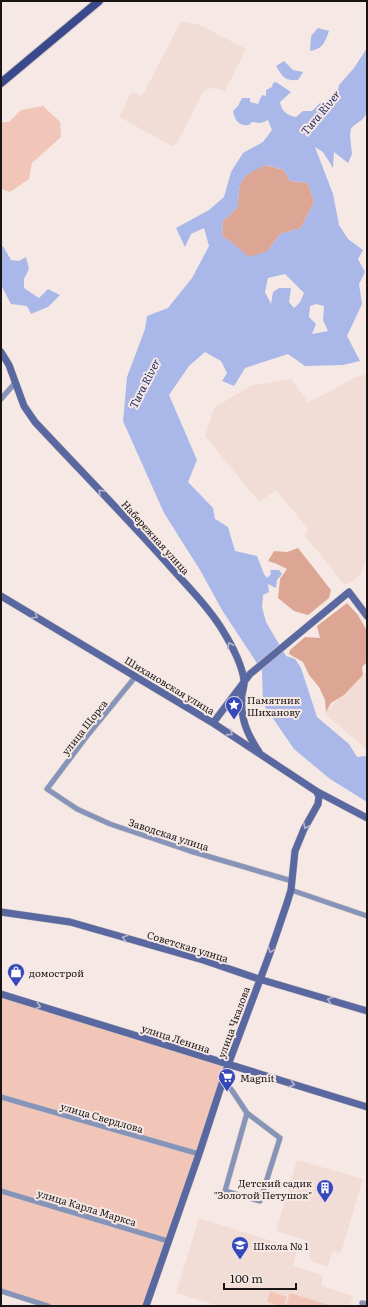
<svg xmlns="http://www.w3.org/2000/svg" width="368" height="1307" font-family="Literata,serif">
<rect width="100%" height="100%" fill="#f6e9e5"/>
<path fill="#f2ddd6" d="M181,21l19,4 46,24 -21,42 -8,-2 -7,-1 -7,4 -25,50 -6,4 -53,-29 10,-20 4,-5 9,4z
M367,374v185l-7,16 -12,9h-4l-40,-49 5,-5 -33,-40 -17,12 -54,-66 9,-28 36,-22 41,-7 17,23 25,-12 20,-12z
M367,671v79l-43,-37z
M297,1160l66,19 -22,74 -9,-1 -4,15 -17,-6 -5,-21 -30,-9z
M199,1218l98,31 -4,17 29,9v11l31,10 -3,10h-131l-43,-13z"/>
<path fill="#f1c5b7" d="M43,106l17,16 1,15 -29,26 -3,16 -19,13 -9,-3v-67h8l12,-12z
M2,995l226,70 -82,241h-98l-47,-15v-293z
M270,1291l17,6 -3,9h-5l-12,-4z
M290,1293l39,12v1h-43z"/>
<path fill="#dda593" d="M265,165l19,5 6,11 18,2 6,19 -13,26 -21,6 -12,17 -19,7 -19,-17 -8,-5 1,-15 15,-14c1,-27 2,-31 27,-42z
M298,548l33,42 -2,8 -21,17 -14,-4 -16,-13 2,-19 7,-10 -10,-5 -9,-3 6,-10 13,1z
M347,603l11,12 9,16v31l-5,5 1,8 -19,20 -13,8 -5,9 -1,-12 -6,-13 -10,-12 -6,-13 -14,-8 1,-4 15,-13 15,1 -3,-12z"/>
<path fill="#a9b8e8" fill-rule="evenodd" d="M318,28l11,3c-4,11 -6,18 -19,20l1,-15z
M367,48v48h-1c1,23 2,19 -15,32l-1,7 2,19 -4,9 -14,-11 -1,16 -10,-16 -8,-5 18,47 6,31 9,14 15,11 -5,9 7,13 -6,12 3,20 -15,32 13,25 -17,4 -38,1 -17,-12 -43,14 -11,18 -12,-5 5,-8 -6,-12 -16,-9 -16,14 -20,29 28,65 -9,22 25,26 2,11 13,8 7,24 22,5 7,18 3,4 4,-4 -1,-4h9l3,4 -5,6 -1,8 -8,-4 1,8 -6,3 -1,12 4,15 20,34 9,3 6,9 16,49 32,27 8,13 8,-1 2,1v45l-37,-23 -36,-30 -31,-45 -1,-33 -40,-61 -22,-40 -36,-57 -41,-92 4,-44 18,-48 2,-13 21,-8 24,-30 17,-32 -5,-18 -13,6 -6,13 -9,-19 33,-18 15,-13 7,-25 12,-19 20,-11 9,-12 -4,-10 -7,3 -9,-1 -3,3c-10,1 -14,-4 -16,-14l5,-5 4,-8h8v4l8,2 4,-9 4,1v-6l6,-3 1,-4 3,-1 15,10 -11,10c2,10 7,13 16,15l7,-6h9l8,-8 15,-2 4,-16 15,-17zM266,165l18,5 6,11 18,2 6,19 -13,26 -21,6 -12,17 -19,6 -19,-16 -8,-5 1,-15 15,-14c1,-27 2,-31 28,-42zM285,274l19,19 -4,9 -6,6 -5,-6 2,-14h-12l-6,4 -2,12 -6,-12 3,-14zM316,304l8,2 -1,14 5,11 -16,3 4,-10 -7,-7 1,-11z
M284,61l9,9 10,2 -5,8c-14,1 -15,-3 -22,-14z
M3,246l8,14 8,1 7,-4 3,12 -5,10v9l15,10 9,-9 12,6 -12,12 -17,7 -4,-8 -16,-2 -9,-17h-1v-39z"/>
<g fill="none" stroke-linecap="round" stroke-linejoin="round">
<defs>
<path id="street" d="M1,399l14,-16
M136,676l-49,60 -40,53 30,20 33,15 80,27 102,30
M291,890l76,26
M221,1085l10,4 16,24 -22,78 35,10 20,-63 -33,-25
M1,1097l198,57
M1,1191l167,50
M1,1291l47,15
M362,1303l5,1"/>
<path id="secondary" d="M1,352l8,13 15,41 11,16c44,47 89,93 132,141 20,23 44,46 59,73 7,11 17,32 18,45 1,5 -2,10 -2,15 -2,22 5,38 17,56
M1,596l212,127 103,68 51,27
M213,723l37,-49 99,-82 18,24
M1,912l69,10 133,38 56,19 108,32
M1,994l366,113
M146,1306l53,-152 29,-89 42,-112 17,-50 4,-13 4,-39 9,-22 14,-25 1,-8 -3,-5"/>
<path id="primary" d="M1,83l98,-82"/>
</defs>
<use href="#street" stroke="#d3c7c4" stroke-width="6"/>
<use href="#secondary" stroke="#d3c7c4" stroke-width="8"/>
<use href="#primary" stroke="#d3c7c4" stroke-width="10"/>
<use href="#street" stroke="#8794ba" stroke-width="5"/>
<use href="#secondary" stroke="#5968a0" stroke-width="7"/>
<use href="#primary" stroke="#39498b" stroke-width="8"/>
</g>
<defs><path id="oneway-chevron" d="M-2-3.5L2.5 0L-2 3.5" fill="none" stroke-width="1.6" stroke-linecap="round" stroke-linejoin="round"/></defs>
<g stroke="#b7b5c9">
<use href="#oneway-chevron" transform="translate(101 492) rotate(-133)"/>
<use href="#oneway-chevron" transform="translate(35 616) rotate(31)"/>
<use href="#oneway-chevron" transform="translate(230 645) rotate(-117)"/>
<use href="#oneway-chevron" transform="translate(230 733) rotate(33)"/>
<use href="#oneway-chevron" transform="translate(306 826) rotate(117)"/>
<use href="#oneway-chevron" transform="translate(125 938) rotate(-164)"/>
<use href="#oneway-chevron" transform="translate(271 950) rotate(110)"/>
<use href="#oneway-chevron" transform="translate(330 1000) rotate(-163)"/>
<use href="#oneway-chevron" transform="translate(38 1006) rotate(17)"/>
<use href="#oneway-chevron" transform="translate(292 1084) rotate(17)"/>
</g>
<defs>
<symbol id="sight-pin" viewBox="-11 -11 22 30"><path d="M0 17L-7.5 6A9.5 9.5 0 1 1 7.5 6Z" fill="#3748ba" stroke="#f6e9e5"/><path d="M0-6L1.8-2.2L6-1.7L2.9 1.2L3.7 5.4L0 3.3L-3.7 5.4L-2.9 1.2L-6-1.7L-1.8-2.2Z" fill="#fff"/></symbol>
<symbol id="shop-pin" viewBox="-11 -11 22 30"><path d="M0 17L-7.5 6A9.5 9.5 0 1 1 7.5 6Z" fill="#3748ba" stroke="#f6e9e5"/><path d="M-5-2.5h2.3a2.7 3.5 0 0 1 5.4 0H5L5.5 6h-11ZM-1.5-2.5h3a1.5 2.3 0 0 0-3 0Z" fill="#fff"/></symbol>
<symbol id="supermarket-pin" viewBox="-11 -11 22 30"><path d="M0 17L-7.5 6A9.5 9.5 0 1 1 7.5 6Z" fill="#3748ba" stroke="#f6e9e5"/><path d="M-6-5.5h2.5l.6 2H6L4.5 2H-2.5L-4.4-4H-6ZM-1.5 3.2a1.3 1.3 0 1 0 .1 0ZM3 3.2a1.3 1.3 0 1 0 .1 0Z" fill="#fff"/></symbol>
<symbol id="building-pin" viewBox="-11 -11 22 30"><path d="M0 17L-7.5 6A9.5 9.5 0 1 1 7.5 6Z" fill="#3748ba" stroke="#f6e9e5"/><path d="M-4-6H4V6H1V3H-1V6H-4ZM-2.5-4.3h1.7v1.8h-1.7ZM.8-4.3h1.7v1.8H.8ZM-2.5-1h1.7V.8h-1.7ZM.8-1h1.7V.8H.8Z" fill="#fff"/></symbol>
<symbol id="school-pin" viewBox="-11 -11 22 30"><path d="M0 17L-7.5 6A9.5 9.5 0 1 1 7.5 6Z" fill="#3748ba" stroke="#f6e9e5"/><path d="M0-5L7-2L0 1L-7-2ZM-4 1L0 2.5L4 1V4Q0 6-4 4Z" fill="#fff"/></symbol>
</defs>
<g fill-rule="evenodd">
<use href="#sight-pin" x="224" y="695" width="20" height="27"/>
<use href="#shop-pin" x="6" y="962" width="20" height="27"/>
<use href="#supermarket-pin" x="217" y="1067" width="20" height="27"/>
<use href="#building-pin" x="315" y="1178" width="20" height="27"/>
<use href="#school-pin" x="230" y="1235" width="20" height="27"/>
</g>
<g text-anchor="middle" dominant-baseline="central" stroke-width="4" stroke-linejoin="round" paint-order="stroke">
<g font-size="10" fill="#1a1615" stroke="#f6e9e5">
<text transform="translate(156 537) rotate(48)">Набережная улица</text>
<text transform="translate(170 685) rotate(31)">Шихановская улица</text>
<text transform="translate(84 727) rotate(-52)">улица Щорса</text>
<text transform="translate(169 834) rotate(18)">Заводская улица</text>
<text transform="translate(188 946) rotate(17)">Советская улица</text>
<text transform="translate(233 1022) rotate(-70)">улица Чкалова</text>
<text transform="translate(176 1038) rotate(18)">улица Ленина</text>
<text transform="translate(102 1117) rotate(16)">улица Свердлова</text>
<text transform="translate(87 1207) rotate(17)">улица Карла Маркса</text>
</g>
<g font-size="10" fill="#1a1615" stroke="#f6e9e5" text-anchor="start">
<text x="247" y="699">Памятник<tspan x="247" dy="12">Шиханову</tspan></text>
<text x="29" y="972">домострой</text>
<text x="240" y="1077">Magnit</text>
<text x="312" y="1182" text-anchor="end">Детский садик<tspan x="312" dy="12">"Золотой Петушок"</tspan></text>
<text x="253" y="1245">Школа № 1</text>
</g>
<g font-size="11" font-style="italic" fill="#1e2962" stroke="#f6e9e5">
<text transform="translate(320 112) rotate(-50)">Tura River</text>
<text transform="translate(144 383) rotate(-63)">Tura River</text>
</g>
</g>
<rect width="368" height="1307" fill="none" stroke="#1a1615" stroke-width="4"/>
<path d="M224 1283v6h72v-6" fill="none" stroke="#1a1615" stroke-width="2"/>
<text x="230" y="1283" font-size="12" fill="#1a1615" stroke="#f6e9e5" stroke-width="3" paint-order="stroke">100 m</text>
</svg>
